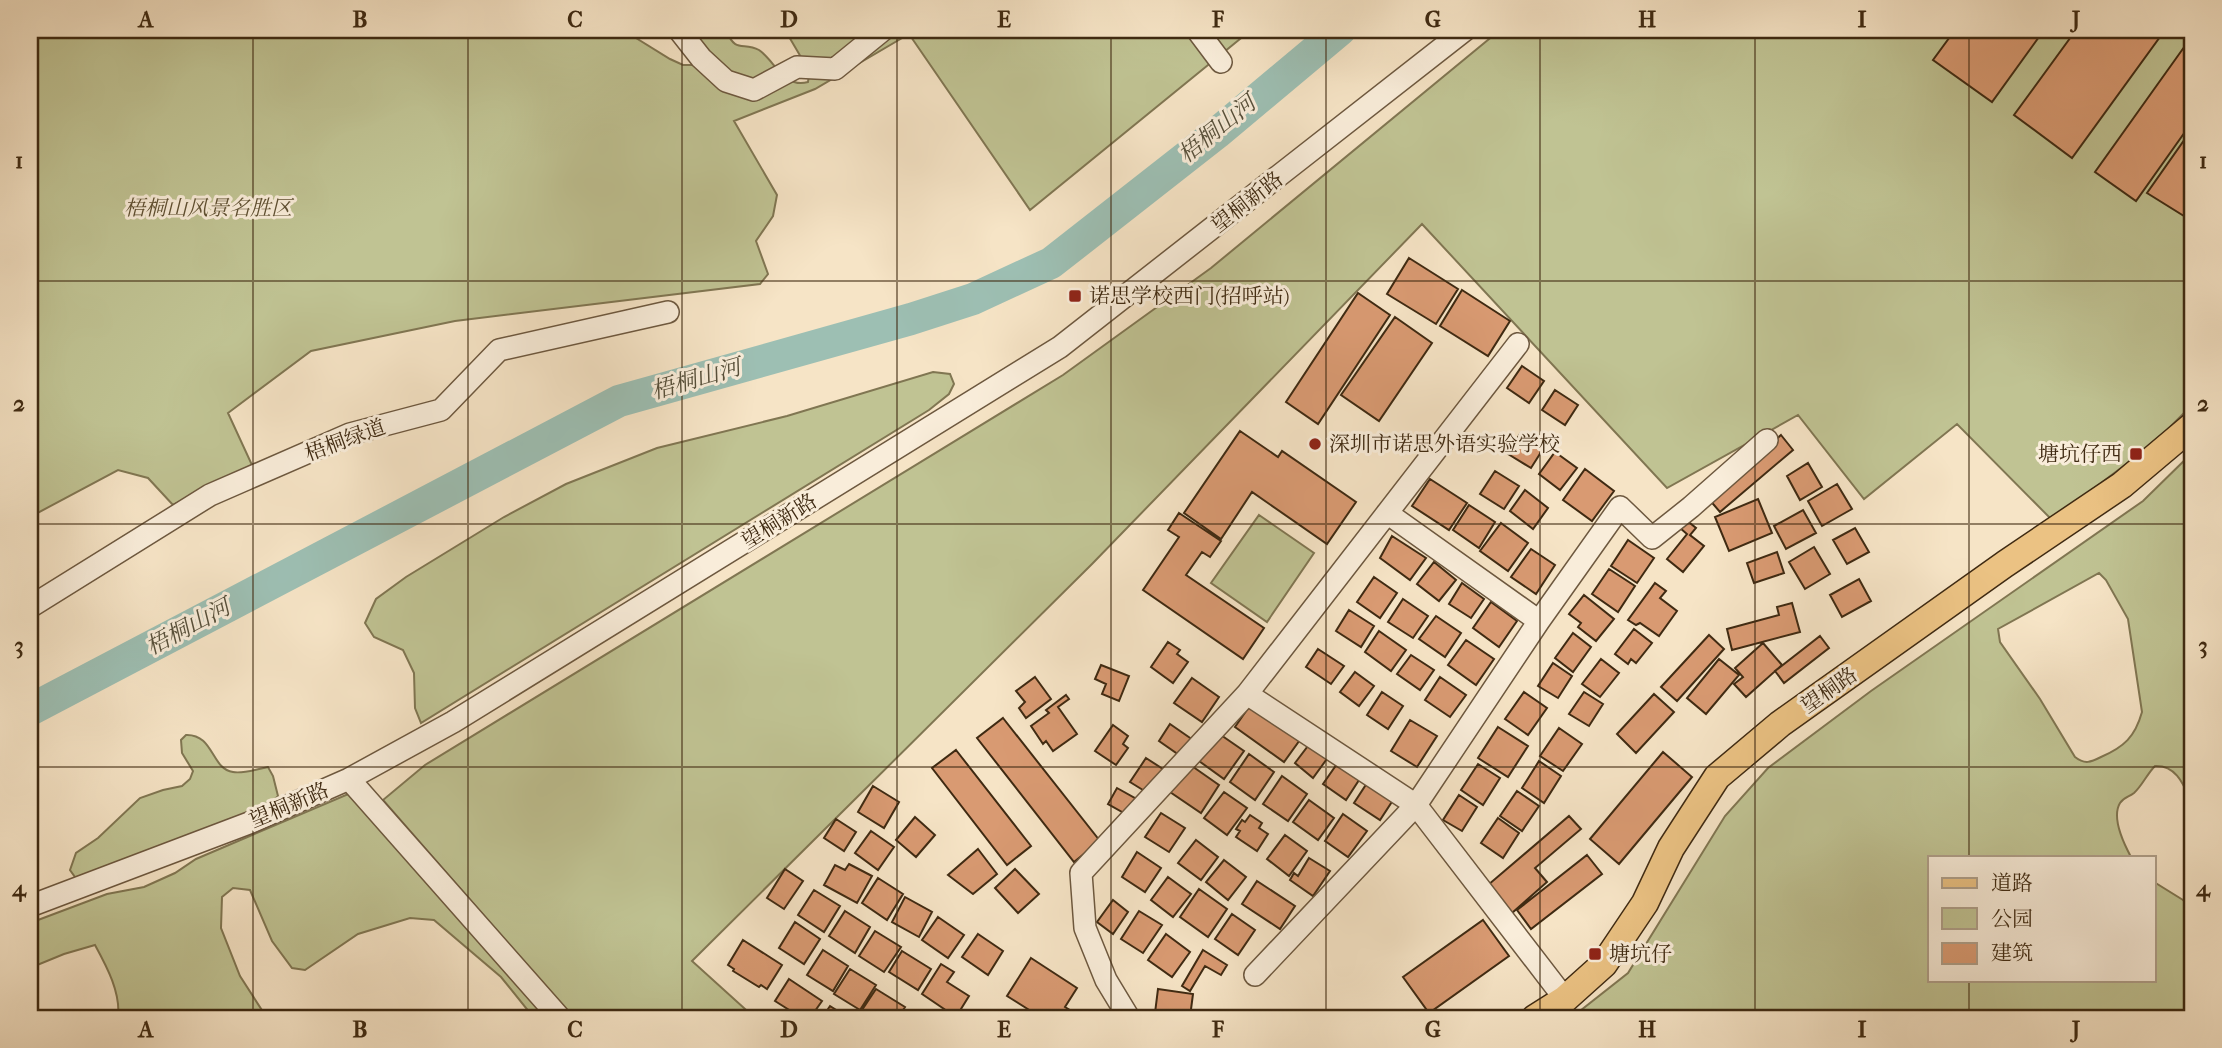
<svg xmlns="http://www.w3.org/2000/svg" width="2222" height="1048" font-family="'IM FELL French Canon','Noto Serif SC',serif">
<rect width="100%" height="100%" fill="#f6e4c6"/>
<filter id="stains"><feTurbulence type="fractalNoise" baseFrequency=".00286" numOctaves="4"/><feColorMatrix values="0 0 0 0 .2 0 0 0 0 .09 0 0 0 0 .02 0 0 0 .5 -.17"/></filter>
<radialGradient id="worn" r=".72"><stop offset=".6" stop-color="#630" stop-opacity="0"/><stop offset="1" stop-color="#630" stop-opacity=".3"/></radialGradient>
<path fill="#c0c393" stroke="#807652" stroke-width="2" fill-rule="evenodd" d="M30,30h598l8,8 34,21 13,6h17l-22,-35h50l-1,2c9,22 17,9 32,18 16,11 25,39 49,32l1,-7 -1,-6 -23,-39h466l-221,180 -121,-176 -94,55 -81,32 43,74 -4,21 -17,25 12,33 -8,10 -305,37 -144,30 -83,62 24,52 -79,40 -25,-27 -30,-8 -88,47z
M1500,30h692v375l-38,38 -102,77 -95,-96 -93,75 -66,-84 -131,73 -245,-264 -330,340 -400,397 63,57h-182l-190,-218 42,-35 638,-390 148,-107z
M933,372l17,2 4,10 -5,10 -20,16 -508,313 -6,-15 -1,-35 -11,-23 -29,-13 -9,-14 11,-24 30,-22 98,-60 62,-33 91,-36 130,-32z
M2192,453v350c-8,-17 -15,-38 -37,-37 -8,8 -13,20 -21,27 -5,4 -10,4 -14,10 -9,15 4,41 11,54h-201v123h224v-98l29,18 9,8v110h-621l57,-45 97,-157 43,-48 103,-77 272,-190zM2099,573l7,7 22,39 14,93c-7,25 -18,35 -41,45 -10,5 -16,8 -26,0l-35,-58 -40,-57 -2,-13z
M1259,515l55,38 -47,69 -56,-39z
M186,735c28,-1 25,34 47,37 10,2 25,-3 35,-5l5,9 5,20 -7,7 -191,81 -10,-14 6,-17 22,-15 42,-40 23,-8 19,-4 8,-7 3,-8 -11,-18 -1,-13z
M353,792l202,226h-21l-33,-41 -67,-57 -24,-2 -52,16 -53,36 -13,-2 -20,-27 -22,-51 -17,-2 -11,9 -1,31 19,48 27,42h-149c3,-25 -11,-51 -23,-73l-31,9 -34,14v-45l77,-29 37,-7 31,-14 21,-14z"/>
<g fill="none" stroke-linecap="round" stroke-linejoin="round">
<path stroke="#9dbfb3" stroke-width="32" d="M30,710l589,-309 292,-82 62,-20 78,-36 166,-130 123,-103"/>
</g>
<path fill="#d99a72" stroke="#3f2a12" stroke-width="2" d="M1955,30h89l-52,72 -59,-42z
M2076,30h89l-93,128 -58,-43z
M2192,36v86l-56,79 -41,-29z
M2192,129v92l-45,-28z
M1409,258l49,31 -22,35 -49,-30z
M1462,290l48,31 -22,35 -48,-30z
M1358,293l32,22 -72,109 -32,-22z
M1395,317l37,26 -53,78 -38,-26z
M1522,366l22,15 -15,22 -22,-15z
M1555,390l23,15 -13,20 -23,-15z
M1240,431l38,26 4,-6 74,51 -29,42 -75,-52 -31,47 -37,-26z
M1520,434l23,15 -12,19 -23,-14z
M1781,435l12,15 -73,62 -12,-14z
M1555,452l22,16 -17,22 -21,-16z
M1808,463l14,24 -22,13 -13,-24z
M1585,469l29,22 -22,30 -29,-21z
M1495,471l24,15 -15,23 -24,-15z
M1430,479l37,24 -18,27 -37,-24z
M1837,484l15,25 -30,17 -14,-25z
M1525,490l23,18 -15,21 -23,-18z
M1758,499l14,34 -43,18 -14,-34z
M1469,505l26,17 -16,26 -26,-18z
M1803,510l13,23 -30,16 -12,-23z
M1179,513l42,28 -11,16 -8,-5 -16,23 78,53 -21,31 -100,-69 36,-53 -11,-7z
M1685,519l11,9 -6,7 14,11 -21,26 -16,-13 20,-25 -8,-7z
M1501,523l27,20 -20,28 -28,-20z
M1855,528l14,24 -22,12 -14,-24z
M1392,536l34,22 -16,22 -30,-22z
M1628,540l26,18 -17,25 -26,-17z
M1814,547l16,27 -25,15 -16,-27z
M1531,549l24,16 -19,29 -25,-17z
M1777,552l7,21 -30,10 -7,-20z
M1434,562l22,18 -17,21 -22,-17z
M1609,569l26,17 -17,26 -26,-18z
M1374,577l23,16 -17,25 -23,-16z
M1859,579l12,22 -29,16 -12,-22z
M1462,583l22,16 -13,19 -22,-14z
M1655,583l11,8 -6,7 17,13 -18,25 -19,-13 -4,2 -8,-5z
M1584,595l30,24 -18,22 -18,-14 3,-4 -12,-9z
M1403,599l25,17 -15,22 -25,-16z
M1491,602l26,19 -18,26 -26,-19z
M1792,603l8,29 -68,18 -5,-21 52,-14 -2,-8z
M1349,610l25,16 -13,21 -25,-16z
M1436,616l25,17 -16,24 -26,-18z
M1634,629l18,14 -16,20 -5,-4 -3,5 -13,-10z
M1379,631l27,19 -15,21 -26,-19z
M1573,633l18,14 -18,25 -18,-14z
M1709,635l15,14 -47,52 -16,-14z
M1820,636l9,12 -45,35 -9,-12z
M1466,640l28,19 -18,26 -28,-20z
M1168,642l12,8 -3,4 11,8 -15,21 -22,-16z
M1763,643l19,22 -36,32 -12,-13 9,-7 -8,-9z
M1318,649l26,17 -13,18 -25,-17z
M1411,655l23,15 -14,20 -23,-16z
M1601,659l18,14 -19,24 -18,-13z
M1719,659l20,16 -33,39 -19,-16z
M1553,663l19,13 -14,22 -20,-12z
M1101,665l28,11 -10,25 -17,-7 4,-10 -11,-5z
M1355,672l19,14 -15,20 -19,-14z
M1035,677l16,22 -25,19 -7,-10 6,-6 -9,-11z
M1440,677l26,18 -16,22 -25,-17z
M1192,678l27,19 -17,25 -28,-19z
M1382,692l21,14 -15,23 -21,-14z
M1524,692l23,16 -19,27 -23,-16z
M1584,692l19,12 -14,22 -20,-12z
M1654,694l20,18 -38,41 -19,-19z
M1066,695l3,4 -11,8 19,27 -24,17 -7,-10 -3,3 -12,-18 18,-13 -3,-3z
M1253,701l49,36 -18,25 -49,-35z
M1003,718l97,123 -26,21 -97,-124z
M1410,720l27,16 -20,31 -26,-16z
M1170,724l23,16 -11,17 -23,-16z
M1113,725l15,11 -5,8 5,4 -12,17 -21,-14z
M1498,727l30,19 -20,31 -30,-19z
M1559,728l23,16 -19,27 -23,-15z
M1218,733l26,18 -20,28 -25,-18z
M1311,742l18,14 -16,22 -18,-15z
M956,750l75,96 -24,19 -75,-97z
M1663,752l29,25 -73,87 -29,-25z
M1249,754l25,18 -19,28 -25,-18z
M1146,758l20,13 -15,24 -21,-13z
M1339,761l22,16 -15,23 -23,-16z
M1539,761l22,15 -17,27 -22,-15z
M1189,764l30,21 -18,28 -31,-21z
M1478,764l22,14 -17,27 -22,-15z
M1282,776l25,18 -19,27 -25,-17z
M1371,777l26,17 -17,26 -26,-17z
M873,786l26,16 -15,26 -26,-16z
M1117,788l23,13 -9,16 -23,-13z
M1517,791l22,15 -17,25 -22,-15z
M1224,792l23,16 -20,27 -23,-17z
M1459,795l18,12 -15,24 -19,-11z
M1309,800l25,18 -16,22 -25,-18z
M1161,813l24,15 -16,24 -24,-15z
M1343,814l24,17 -19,26 -23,-16z
M1250,815l12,8 -3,5 9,6 -11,17 -21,-14 4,-6 -4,-2 6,-9 3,2z
M1569,816l12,13 -46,39 12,14 -35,31 -24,-28z
M915,817l20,18 -19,22 -20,-17z
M1498,818l21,15 -16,25 -22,-15z
M836,819l20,13 -12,19 -20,-13z
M871,831l23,16 -16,23 -23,-17z
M1285,835l22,16 -18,25 -22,-17z
M1196,840l22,17 -17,23 -23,-17z
M978,849l19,25 -24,20 -25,-19z
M1137,852l24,16 -16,24 -23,-15z
M1587,855l15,19 -71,55 -14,-19z
M1309,858l21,13 -17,25 -23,-16 4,-7 4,3z
M1224,860l22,17 -18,23 -22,-18z
M849,864l23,12 -15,27 -33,-18 11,-20 10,5z
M785,869l18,12 -19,28 -17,-11z
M1015,869l24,25 -21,19 -23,-25z
M1168,877l23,17 -18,23 -22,-17z
M878,878l25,16 -16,26 -25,-17z
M1257,881l38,25 -15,23 -38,-25z
M1199,889l28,20 -19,28 -28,-20z
M814,890l26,16 -16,26 -26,-17z
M905,897l27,15 -13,25 -27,-15z
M1113,900l15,12 -15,22 -16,-12z
M845,911l25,16 -15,26 -26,-17z
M1139,911l23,14 -19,28 -22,-14z
M1232,914l23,16 -17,25 -23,-16z
M938,917l26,18 -16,23 -26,-18z
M1483,920l26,36 -80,57 -26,-36z
M795,922l25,17 -16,25 -25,-16z
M875,931l26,16 -17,25 -25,-16z
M978,934l25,17 -15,24 -26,-18z
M1166,934l24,18 -18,25 -24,-17z
M743,940l39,25 -15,24 -6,-4 -2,2 -26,-16 1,-2 -6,-4z
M823,950l25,16 -15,25 -26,-16z
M1203,950l24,15 -6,10 -16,-9 -15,25 -8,-5z
M902,951l29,18 -13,21 -29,-18z
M1031,958l46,30 -12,19 18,11h-41l-35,-22z
M941,964l13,8 -7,10 22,14 -13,21 -34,-23z
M850,969l26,16 -16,25 -26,-16z
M789,979l33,22 -12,17h-8l-27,-17z
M876,989l29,18 -7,11h-23l-13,-8z
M1158,989l35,5 -3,23 -35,-4z
M830,1006l19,12h-27z"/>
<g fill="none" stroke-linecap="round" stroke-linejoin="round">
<defs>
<path id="minor" d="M679,30l22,28 25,23 28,9 43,-23 38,2 48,-39
M1197,30l24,32
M1387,513l152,108
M30,607l180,-112 140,-61 91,-24 58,-60 169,-38
M1247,694l169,111 149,194
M349,779l211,239
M30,906l219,-83 100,-44 104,-57 607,-375 405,-317
M1255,975l161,-170 123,-184 81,-114 32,31 39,-31 76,-67
M1129,1018l-23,-38 -21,-52 -4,-55 166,-179 271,-350"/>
<path id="major" d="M1535,1018l30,-19 39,-35 41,-61 26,-55 46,-71 63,-53 225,-160 117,-79 70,-59"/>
</defs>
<use href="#minor" stroke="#6d583f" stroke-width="24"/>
<use href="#major" stroke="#3f2a12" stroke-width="29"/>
<use href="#minor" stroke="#f9edda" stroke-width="21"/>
<use href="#major" stroke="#ebc283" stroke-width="26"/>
</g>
<path fill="none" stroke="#3f2a12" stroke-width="2" stroke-opacity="0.55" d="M253,30v988M468,30v988M682,30v988M897,30v988M1111,30v988M1326,30v988M1540,30v988M1755,30v988M1969,30v827M30,281h2162M30,524h2162M30,767h2162M1969,980v38"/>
<g fill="#8f2418" stroke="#f9edda" stroke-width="2.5">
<rect x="1068" y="289" width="14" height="14" rx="3.5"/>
<circle cx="1315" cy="444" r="7"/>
<rect x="2129" y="447" width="14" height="14" rx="3.5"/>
<rect x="1588" y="947" width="14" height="14" rx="3.5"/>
</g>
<g text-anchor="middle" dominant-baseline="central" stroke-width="6" stroke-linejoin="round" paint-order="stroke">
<g font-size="21" fill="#3f2a12" stroke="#f9edda">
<text transform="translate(1247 202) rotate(-38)">望桐新路</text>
<text transform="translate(345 440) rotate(-20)">梧桐绿道</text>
<text transform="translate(779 521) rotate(-32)">望桐新路</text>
<text transform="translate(1829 690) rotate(-35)">望桐路</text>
<text transform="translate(289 805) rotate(-23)">望桐新路</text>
</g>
<g font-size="21" font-style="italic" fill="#5f5032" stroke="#f9edda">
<text x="208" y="208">梧桐山风景名胜区</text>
</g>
<g font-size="21" fill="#3f2a12" stroke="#f9edda" text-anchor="start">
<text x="1089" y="296">诺思学校西门(招呼站)</text>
<text x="1329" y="444">深圳市诺思外语实验学校</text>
<text x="2122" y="454" text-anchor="end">塘坑仔西</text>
<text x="1609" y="954">塘坑仔</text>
</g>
<g font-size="23" font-style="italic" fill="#564f3a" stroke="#f9edda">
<text transform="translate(1217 129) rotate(-39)">梧桐山河</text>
<text transform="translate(696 379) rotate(-16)">梧桐山河</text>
<text transform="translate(188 627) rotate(-28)">梧桐山河</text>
</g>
</g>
<rect width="2222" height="1048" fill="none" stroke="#f6e4c6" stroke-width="77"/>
<rect x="1928" y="856" width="228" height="126" fill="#f9edda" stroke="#af9f8a" stroke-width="2"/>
<rect x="1942" y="878" width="35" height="10" fill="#ebc283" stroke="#af9f8a" stroke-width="2"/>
<text x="1991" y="890" font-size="21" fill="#3f2a12">道路</text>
<rect x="1942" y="908" width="35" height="21" fill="#c0c393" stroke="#af9f8a" stroke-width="2"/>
<text x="1991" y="926" font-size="21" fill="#3f2a12">公园</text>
<rect x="1942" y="943" width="35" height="21" fill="#d99a72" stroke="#af9f8a" stroke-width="2"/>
<text x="1991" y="960" font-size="21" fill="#3f2a12">建筑</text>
<rect x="38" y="38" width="2146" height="972" fill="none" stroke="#3f2a12" stroke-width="2.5"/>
<g font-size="23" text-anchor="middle" font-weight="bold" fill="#3f2a12">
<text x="146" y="27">A</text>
<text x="360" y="27">B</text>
<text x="575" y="27">C</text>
<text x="789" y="27">D</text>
<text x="1004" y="27">E</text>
<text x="1218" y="27">F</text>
<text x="1433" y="27">G</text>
<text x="1647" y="27">H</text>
<text x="1862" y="27">I</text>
<text x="2076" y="27">J</text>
<text x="19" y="168">1</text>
<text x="2203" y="168">1</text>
<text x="19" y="411">2</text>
<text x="2203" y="411">2</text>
<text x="19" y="653">3</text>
<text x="2203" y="653">3</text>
<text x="19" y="896">4</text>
<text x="2203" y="896">4</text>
<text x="146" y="1037">A</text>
<text x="360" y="1037">B</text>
<text x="575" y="1037">C</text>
<text x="789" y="1037">D</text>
<text x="1004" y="1037">E</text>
<text x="1218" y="1037">F</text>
<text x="1433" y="1037">G</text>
<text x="1647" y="1037">H</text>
<text x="1862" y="1037">I</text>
<text x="2076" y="1037">J</text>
</g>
<rect width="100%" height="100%" filter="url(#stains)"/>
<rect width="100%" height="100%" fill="url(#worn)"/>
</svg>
